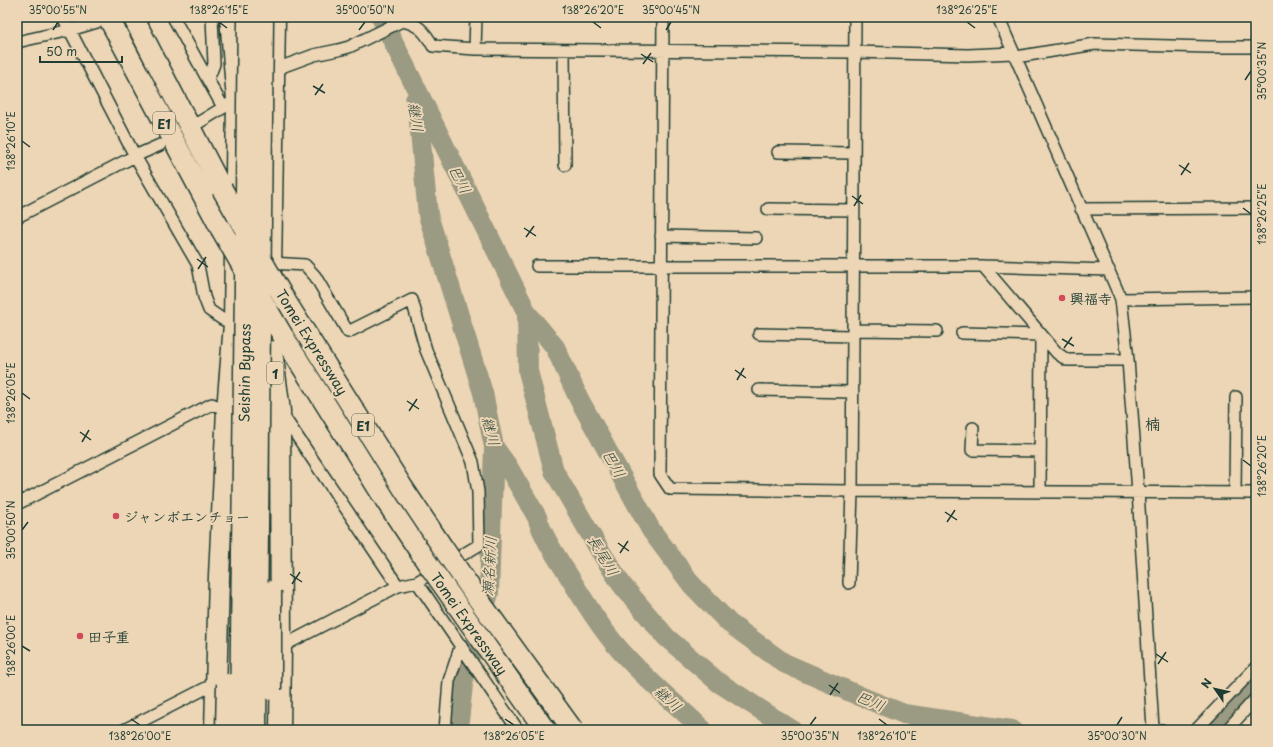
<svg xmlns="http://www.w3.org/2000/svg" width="1273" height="747" font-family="'Playpen Sans','Klee One',sans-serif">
<rect width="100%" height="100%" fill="#edd6b5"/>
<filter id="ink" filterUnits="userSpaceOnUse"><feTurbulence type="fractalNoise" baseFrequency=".025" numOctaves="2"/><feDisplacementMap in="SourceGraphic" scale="8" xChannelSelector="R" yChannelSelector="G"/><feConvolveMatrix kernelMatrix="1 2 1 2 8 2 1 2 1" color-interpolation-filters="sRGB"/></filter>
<g filter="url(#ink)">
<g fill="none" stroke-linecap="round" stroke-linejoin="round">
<path stroke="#697563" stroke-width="3.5" d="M382,19l4,-2"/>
<path stroke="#9b9a82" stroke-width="20" d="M381,17l146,296 28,34 24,52 72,131 41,55 37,38 55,40 78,34 42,17 108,16
M415,100l3,11 10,104 55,178 11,54 13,18 30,52c6,20 19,39 30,56 16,26 32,53 52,76 25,29 56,54 84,81
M527,313l1,58 26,100 45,78 23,36 44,52 52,45 74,48
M458,730l6,-54 25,-83 5,-146
M1211,730l15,-21 30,-34"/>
<defs>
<path id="street" d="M63,17l72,139 63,109 6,32 5,13 13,9 16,7
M173,17l50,90
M663,17l-3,457 10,15 182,2 404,2
M998,17l123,282 7,61 10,132 15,236 9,2
M17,42l53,-12 27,-8
M475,49l1,-32
M564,50l1,115
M1016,57l79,-13 114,3h47
M273,74l11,-8 30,-11 24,-5 11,-3 53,-26c17,3 23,11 31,25l42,3 379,3 114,3 45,-2
M208,80l6,-16 -2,-47
M198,123l41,-25
M778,152l76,1
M768,209l85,1
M1081,209l175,-1
M17,217l118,-61 25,-11
M661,236l95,2
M271,263l34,2 10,11 33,56 64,-32 14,50 47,112 5,30 1,53 -62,37
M537,266h446l126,4
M983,266l74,87 10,7h61
M1121,299l135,-2
M853,330l84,1
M962,333l79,2 -1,157
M759,334l93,2
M759,390l93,2
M282,414l116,172
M973,428l-1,22 68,1
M1235,493l1,-96
M17,504l195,-100 15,6
M849,583l3,-92 3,-474
M277,649l121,-63 19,-4 101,148
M124,730l94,-48
M445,730l4,-49 12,-36
M1196,730l60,-63
M1227,730l29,-32"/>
<path id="highway" d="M108,17l113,212
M133,17l89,172
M275,17l-5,319 10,75 1,236 -1,83
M285,300l118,188 40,60
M283,336l103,165 40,60
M215,730l4,-154 8,-166 7,-86 3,-224 -7,-83"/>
</defs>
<use href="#street" stroke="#1f3d34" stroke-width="14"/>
<use href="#highway" stroke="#1f3d34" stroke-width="23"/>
<use href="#street" stroke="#edd6b5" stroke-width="11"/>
<use href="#highway" stroke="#edd6b5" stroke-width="20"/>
<defs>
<g id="highway-bridge">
<path d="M222,189l23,40"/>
<path d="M221,229l23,40"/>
<path d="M261,259l24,41"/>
<path d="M260,297l23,39"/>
<path d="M443,548l35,51 95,131"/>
<path id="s1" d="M426,561l119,169"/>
<path d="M271,690v-99"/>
<path d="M226,730l1,-46"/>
<path id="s2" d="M240,730l8,-713"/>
<path d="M256,730l7,-713"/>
</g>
</defs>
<use href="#highway-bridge" stroke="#1f3d34" stroke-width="23" stroke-linecap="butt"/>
<use href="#highway-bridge" stroke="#edd6b5" stroke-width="20"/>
</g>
</g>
<path fill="none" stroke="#1f3d34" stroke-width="1.5" d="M219,22l8,6M593,22l8,6M967,22l8,6M53,30l5,-8M359,30l6,-8M666,30l5,-8M641,54l12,8M643,64l8,-11M1245,80l6,-9M313,86l12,7M315,95l8,-11M22,141l8,6M1179,165l12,8M1181,175l8,-12M852,196l11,8M854,206l7,-11M1243,208l8,6M524,228l12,8M526,237l8,-11M197,259l11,8M198,269l8,-12M1062,339l12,7M1064,348l8,-11M735,370l11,8M737,380l7,-12M22,393l8,6M407,401l12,8M409,411l8,-12M80,432l11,8M82,442l7,-12M1243,460l8,6M945,512l12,8M947,522l8,-12M22,530l6,-8M618,543l11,8M620,553l8,-12M290,574l12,8M292,584l8,-12M22,646l8,5M1156,654l12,8M1158,664l8,-12M829,685l11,8M830,695l8,-12M131,719l9,6M505,719l9,6M879,719l8,6M810,725l6,-8M1117,725l5,-8"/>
<g fill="#d1495b" stroke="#edd6b5" stroke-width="1.5">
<circle cx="1062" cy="298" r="4"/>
<circle cx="116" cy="516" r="4"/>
<circle cx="80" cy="636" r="4"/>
</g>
<g text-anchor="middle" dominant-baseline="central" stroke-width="4" stroke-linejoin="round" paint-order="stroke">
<g fill="#edd6b5" stroke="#5d6b5b" stroke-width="1">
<rect x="153" y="112" width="22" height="22" rx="3"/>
<rect x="267" y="362" width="16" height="22" rx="3"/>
<rect x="352" y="414" width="22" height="22" rx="3"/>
</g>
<g font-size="13" font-weight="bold" fill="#1f3d34">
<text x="164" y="123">E1</text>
<text x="275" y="373">1</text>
<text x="363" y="425">E1</text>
</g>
<g font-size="14" font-weight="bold" fill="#1f3d34" stroke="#edd6b5" text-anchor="start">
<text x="1070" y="298">興福寺</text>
<text x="124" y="516">ジャンボエンチョー</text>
<text x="88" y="636">田子重</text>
</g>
<g font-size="14" fill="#1f3d34" stroke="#edd6b5">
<text transform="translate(312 342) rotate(58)">Tomei Expressway</text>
<text stroke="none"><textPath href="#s2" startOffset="357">Seishin Bypass</textPath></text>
<text stroke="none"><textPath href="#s1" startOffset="76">Tomei Expressway</textPath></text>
</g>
<g font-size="15" font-style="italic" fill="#324b40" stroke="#edd6b5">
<text transform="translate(417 117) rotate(81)">継川</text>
<text transform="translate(461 179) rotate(64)">巴川</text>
<text transform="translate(492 431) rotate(75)">継川</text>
<text transform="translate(615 463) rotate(61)">巴川</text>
<text transform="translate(604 555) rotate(59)">長尾川</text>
<text transform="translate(488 566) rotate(-86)">瀬名新川</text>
<text transform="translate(669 698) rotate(43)">継川</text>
<text transform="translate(871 700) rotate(23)">巴川</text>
</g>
<g font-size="16" font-weight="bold" fill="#1f3d34" stroke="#edd6b5">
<text x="1153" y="423">楠</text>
</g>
</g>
<rect width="1273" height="747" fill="none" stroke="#edd6b5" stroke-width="44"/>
<g transform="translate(1215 689) rotate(304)" stroke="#edd6b5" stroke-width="3" paint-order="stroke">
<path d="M0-3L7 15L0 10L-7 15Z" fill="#1f3d34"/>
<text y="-6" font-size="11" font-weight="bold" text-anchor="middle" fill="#1f3d34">N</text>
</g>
<path d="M40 56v6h82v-6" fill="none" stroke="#1f3d34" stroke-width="2"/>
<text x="46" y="56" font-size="12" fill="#1f3d34" stroke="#edd6b5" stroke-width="3" paint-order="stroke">50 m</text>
<rect x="22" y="22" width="1229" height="703" fill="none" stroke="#1f3d34" stroke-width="1.5"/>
<g font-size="10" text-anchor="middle" fill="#1f3d34">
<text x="58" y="14">35°00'55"N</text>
<text x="219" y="14">138°26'15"E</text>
<text x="365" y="14">35°00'50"N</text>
<text x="593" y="14">138°26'20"E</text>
<text x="671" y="14">35°00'45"N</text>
<text x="967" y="14">138°26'25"E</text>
<text transform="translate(1262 71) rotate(-90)" y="4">35°00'35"N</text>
<text transform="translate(11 141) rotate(-90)" y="4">138°26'10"E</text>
<text transform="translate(1262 214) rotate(-90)" y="4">138°26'25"E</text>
<text transform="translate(11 393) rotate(-90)" y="4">138°26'05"E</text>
<text transform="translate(1262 466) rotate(-90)" y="4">138°26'20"E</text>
<text transform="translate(11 530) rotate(-90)" y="4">35°00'50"N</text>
<text transform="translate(11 646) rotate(-90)" y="4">138°26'00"E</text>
<text x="140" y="740">138°26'00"E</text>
<text x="514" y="740">138°26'05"E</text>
<text x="810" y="740">35°00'35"N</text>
<text x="887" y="740">138°26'10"E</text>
<text x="1117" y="740">35°00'30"N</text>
</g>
</svg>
